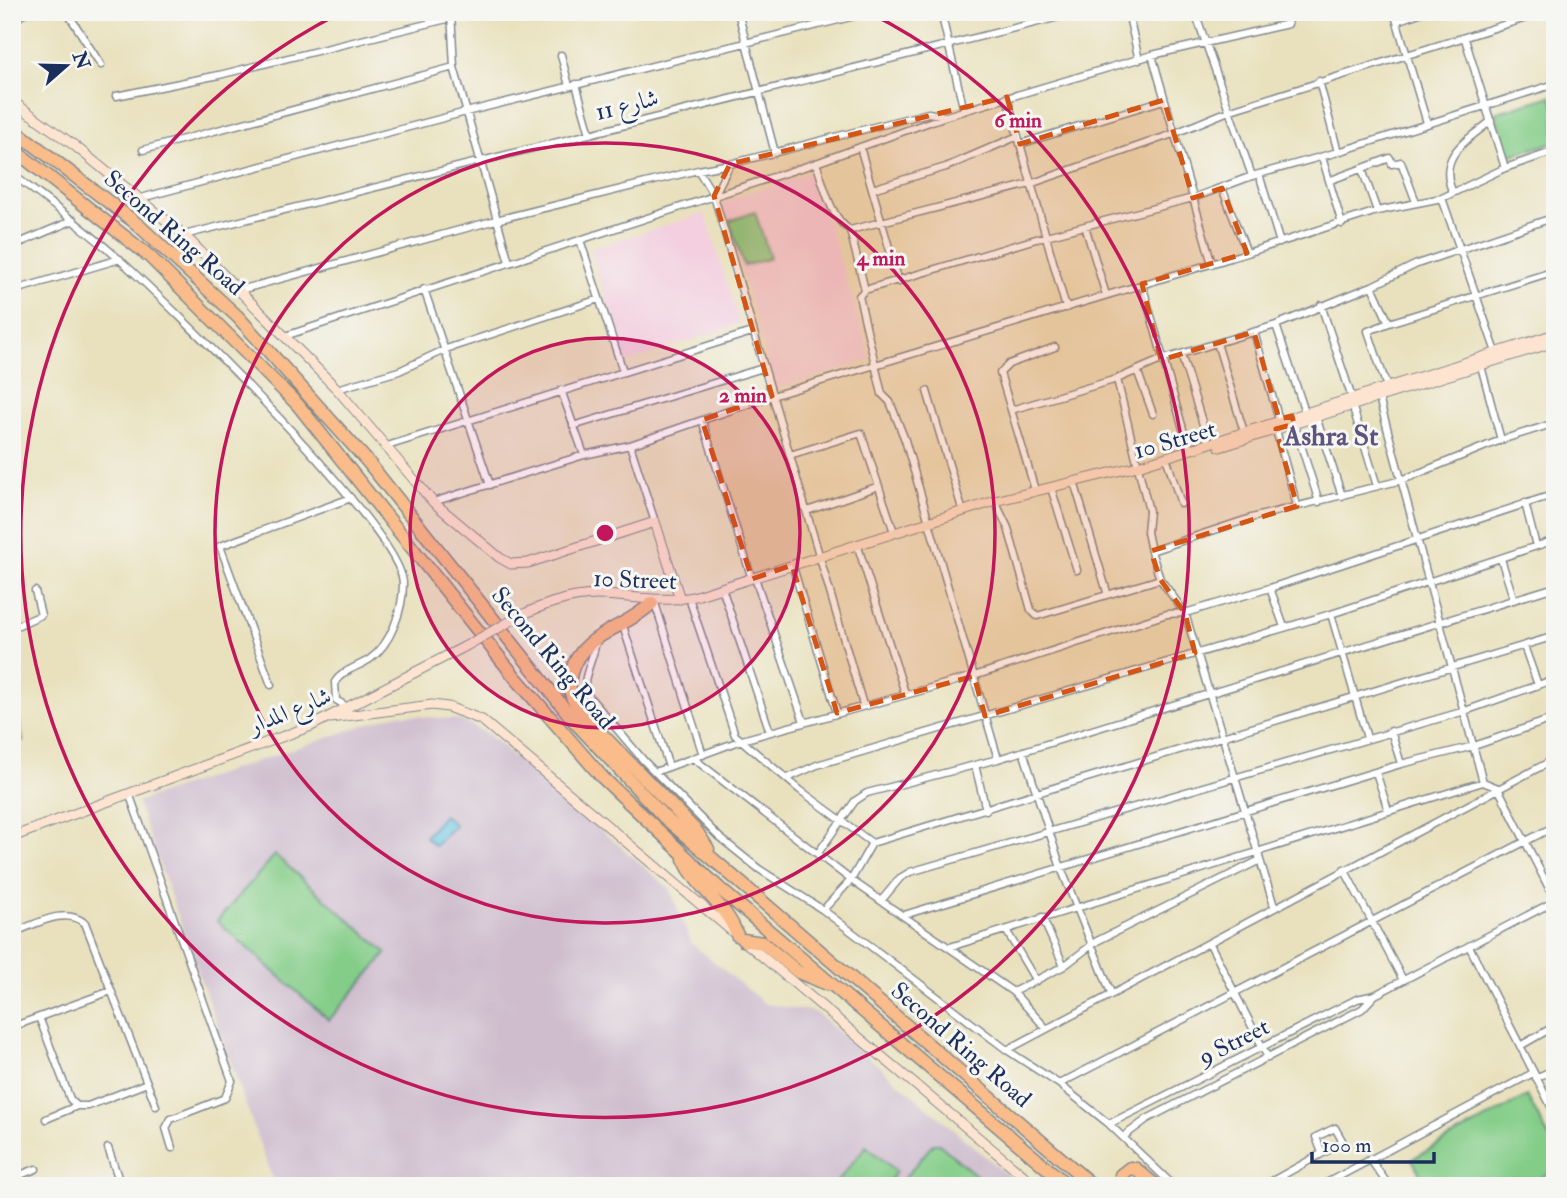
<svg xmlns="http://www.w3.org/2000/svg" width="1567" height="1198" font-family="'IM FELL Double Pica',Amiri,serif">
<rect width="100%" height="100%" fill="#f6f6f2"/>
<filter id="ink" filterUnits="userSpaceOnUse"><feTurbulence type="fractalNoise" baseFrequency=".0143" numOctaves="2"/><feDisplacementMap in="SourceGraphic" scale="14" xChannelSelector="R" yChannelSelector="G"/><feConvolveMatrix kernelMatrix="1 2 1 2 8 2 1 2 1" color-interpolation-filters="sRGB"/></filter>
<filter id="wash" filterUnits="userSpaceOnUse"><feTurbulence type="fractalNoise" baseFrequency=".00686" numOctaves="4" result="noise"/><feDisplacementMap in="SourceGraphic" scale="28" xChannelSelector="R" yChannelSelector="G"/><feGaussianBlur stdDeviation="1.57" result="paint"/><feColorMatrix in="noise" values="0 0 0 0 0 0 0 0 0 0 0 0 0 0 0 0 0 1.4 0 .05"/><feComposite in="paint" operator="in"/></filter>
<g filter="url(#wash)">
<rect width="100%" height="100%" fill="#e9e1bd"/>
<path fill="#f3cfdf" d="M813,172l58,188 -95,29 -55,-187z
M705,213l35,111 -114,38 -36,-113z"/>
<path fill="#cfbdce" d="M397,714l64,6 28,15 181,154 21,54 74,61 50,8 205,174h-745l-138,-384z"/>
<path fill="#84cd88" stroke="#507e73" stroke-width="2" d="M1551,96l4,13v33l-47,14 -13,-43z
M755,212l15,46 -26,8 -15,-45z
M19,718l4,23 -11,1v-23z
M275,855l112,98 -58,67 -112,-99z
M1527,1096l28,52v22l-29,16h-100l-14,-27z
M933,1144h6l50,42h-91z
M866,1146l30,25 -9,15h-53z"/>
<path fill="#63c4e1" stroke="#3f7aa0" stroke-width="2" d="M444,815l11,10 -20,21 -10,-9z"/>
</g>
<g filter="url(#ink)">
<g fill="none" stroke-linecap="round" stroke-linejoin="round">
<defs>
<path id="street" d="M67,12l34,53
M451,12l3,55 55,195
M738,12l37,141
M941,12l23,99
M1128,12l11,48
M1195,12l57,164
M1394,12l33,111
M1397,21l25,-9
M12,22l14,-10
M1465,39l40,129
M561,55l8,31
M1152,55l60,209
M1319,81l19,71
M576,84l14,50
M116,96l103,-21 232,-57
M1007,97l59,211
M1020,144l144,-44
M860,147l39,135
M143,150l311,-83
M1322,157l20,67
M816,163c8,21 14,55 34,67l15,60
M1362,169l15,42
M698,170l16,26 149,509
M12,174c37,28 74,55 108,86 48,43 284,272 283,324 0,26 -12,60 -33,75 -12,8 -27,11 -35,23l1,18 13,8
M1259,174l21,69
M1331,180l59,-22 2,6 9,-2 15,40
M1222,188l25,65
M872,189l74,-22 72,-31
M1452,191c-14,-36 13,-49 39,-70
M714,196l16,-32
M141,198l325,-86 405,-100
M1442,198l55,157
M1085,226l21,69
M850,230l180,-46 143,-50 58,-24 314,-98
M184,235l895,-223
M580,240l43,131
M12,246l62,-26
M1142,284l47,166
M1372,286l17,37 166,-52
M424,289l66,196
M240,290l256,-70 202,-50 32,-6 198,-51 18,3
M12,291l108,-32
M1321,305l31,93
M1276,325l29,87
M1254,332l25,88
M285,336l531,-173 130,-47 206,-61 136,-31
M1217,343l27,89
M1181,354l28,90
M1481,366l20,74
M1137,370l16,44
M1117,379l21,87
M1387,387l-19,-56 21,-8
M337,389l62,-18 47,-22 153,-50
M561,390l23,65
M927,391l36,121
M1379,398l104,384
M1352,405l25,81
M1011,410l106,-31 44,-19 115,-35 96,-39 45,-22 138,-47
M1315,414l27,82
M702,420l50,159
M1293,420l26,82
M573,426l190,-58
M1276,430l21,76
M630,445l25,77
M384,447l368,-115
M790,455l71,-22 33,99
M1168,463l13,41
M1139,471l10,40 -2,21 4,19 9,28 25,34 89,293
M1075,485l32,107
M1035,490l-35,-117 9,-9 46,-17
M1052,491l25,79
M995,501l13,27 23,82 6,6 123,-37
M433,502l151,-47 46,-10 142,-49 475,-143 130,-42 65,-13 63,-30 50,-17
M1525,503l11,43
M807,511l72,-25
M858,547l47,146
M1151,551l100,-33 151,-38 99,-40 54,-17
M1501,559l13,41
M793,567l44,146
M756,581l48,141
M1270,588l14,39
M723,591l47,141
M690,601l45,134 65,55 72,53
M655,603l48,152
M1331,614l36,124
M622,623l47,144
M12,628l29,-13 -6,-24
M596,640c-1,17 -15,38 -10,53l58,68 75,76 40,32 64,41 184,140 52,34
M1524,646l14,39
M271,685l-51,-139 131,-48
M1391,731l10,33
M1023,751l38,117 50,125
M693,758l158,122 162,112 32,35
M998,759l-93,-319 -15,-38 -8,-8 -23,-98 6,-6 181,-54 147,-38 59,-22 86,-24 217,-68
M975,765l11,45
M655,772l87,-32 232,-64 193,-62 18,-1 85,-25 285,-94
M1376,772l12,38
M788,778l29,-13 514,-151 224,-74
M129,793l103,288 -7,17 -54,21 -5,9 6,20
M818,853l37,-52 12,-8 131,-34 557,-172
M1344,869l59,111
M881,901l19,-23 10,-6 555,-161 90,-32
M823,910l28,-30 21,-37 683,-207
M904,915l497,-151 73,-18 81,-28
M1042,917l22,49
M1006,930l30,51
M12,933c23,-8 52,-27 73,-10l71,183
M1210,944l58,114
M1469,946l86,168
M950,947l533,-165 15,6 57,112
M1013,992l51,-26 33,-25 163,-81
M39,1017l31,82 7,7h11l59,-23
M12,1027l99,-36
M1520,1046l35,-20
M1007,1050l548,-291
M1536,1078l19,-9
M46,1119l31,-13
M1109,1124l248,-125 18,-4
M1123,1137l24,-18 215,-110 13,-14 180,-94
M108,1148l13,38
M1370,1159l19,27
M12,1178l24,-9
M1174,1186l-65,-62 -50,-40 496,-258
M1263,1186l80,-44 -8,-14 -19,9 6,16
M1321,1186l212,-113"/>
<path id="secondary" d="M12,101l63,45 109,89 153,154 96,113 67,56 11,6 17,-1 127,-41 25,77
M1220,447l335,-105
M518,617c23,-12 53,-22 79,-22 33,0 66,9 99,1l299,-95 143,-35 417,-132
M330,718l102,-13 16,2 34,13 251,212
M12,837l299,-111 153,-79
M744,941l292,245"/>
<path id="highway" d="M12,128l124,95 102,94 130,145 207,260 89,95 429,369
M12,148l137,108 149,149 217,272 87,100 118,112 348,297
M652,603c-26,26 -71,30 -81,70 -5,18 3,31 15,45l111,114 11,17
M684,859c13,30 42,45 53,76
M743,940l20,3 35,29 29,12
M1119,1186l2,-11 9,-7 6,1 20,17"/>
</defs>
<use href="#street" stroke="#82888e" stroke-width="9"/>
<use href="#secondary" stroke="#82888e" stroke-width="11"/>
<use href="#highway" stroke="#82888e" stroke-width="15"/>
<use href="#street" stroke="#fff" stroke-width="6"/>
<use href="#secondary" stroke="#fde4d0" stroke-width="9"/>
<use href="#highway" stroke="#f9bc8a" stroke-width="12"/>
<defs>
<path id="secondary-bridge" d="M464,647l54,-30"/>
</defs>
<use href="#secondary-bridge" stroke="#82888e" stroke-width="11" stroke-linecap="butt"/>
<use href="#secondary-bridge" stroke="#fde4d0" stroke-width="9"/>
</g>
</g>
<path fill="#d45514" fill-opacity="0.2" stroke="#d45514" stroke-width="5" stroke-dasharray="14 9" stroke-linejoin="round" d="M1007,97l13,47 144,-44 29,98 29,-10 25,65 -105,31 19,76 93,-28 25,87 13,-3 2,8 -18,5 21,77 -146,45 9,28 25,34 10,40 -210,63 -11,-40 -137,37 -45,-148 -40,14 -50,-159 70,-24 -58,-200 16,-32z"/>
<circle cx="605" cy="533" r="195" fill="#c2185b" fill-opacity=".12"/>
<g fill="none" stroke="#c2185b" stroke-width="3.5">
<circle cx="605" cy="533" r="195"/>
<circle cx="605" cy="533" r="390"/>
<path d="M870 13A584 584 0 1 1 340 13"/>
</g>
<g text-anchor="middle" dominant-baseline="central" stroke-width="6" stroke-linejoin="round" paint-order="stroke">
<g font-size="24" fill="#1b2f5e" stroke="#f6f6f2">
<text transform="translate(627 105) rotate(-14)">شارع 11</text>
<text transform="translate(174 233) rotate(41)">Second Ring Road</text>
<text transform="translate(1175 440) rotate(-16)">10 Street</text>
<text transform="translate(635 580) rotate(2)">10 Street</text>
<text transform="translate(553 658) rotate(50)">Second Ring Road</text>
<text transform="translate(290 711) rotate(-22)">شارع المدار</text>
<text transform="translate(1234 1042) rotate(-27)">9 Street</text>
<text transform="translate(961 1045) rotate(41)">Second Ring Road</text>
</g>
<g font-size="28" font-weight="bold" fill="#5d547f" stroke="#f6f6f2">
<text x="1331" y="436">Ashra St</text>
</g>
</g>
<circle cx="605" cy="533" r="10" fill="#c2185b" stroke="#f6f6f2" stroke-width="3.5"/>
<g font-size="21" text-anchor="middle" font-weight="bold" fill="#c2185b" stroke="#f6f6f2" stroke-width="6" stroke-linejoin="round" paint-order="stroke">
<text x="1018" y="127">6 min</text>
<text x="881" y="265">4 min</text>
<text x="743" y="402">2 min</text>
</g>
<rect width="1567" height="1198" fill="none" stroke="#f6f6f2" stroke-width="42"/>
<g transform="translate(66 66) rotate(70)" stroke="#f6f6f2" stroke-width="5" paint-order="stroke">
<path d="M0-5L12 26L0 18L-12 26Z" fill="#1b2f5e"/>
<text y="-10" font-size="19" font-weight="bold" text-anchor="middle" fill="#1b2f5e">N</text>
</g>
<path d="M1312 1152v10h122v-10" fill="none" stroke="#1b2f5e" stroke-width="3.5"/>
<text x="1322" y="1152" font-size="21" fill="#1b2f5e" stroke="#f6f6f2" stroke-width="5" paint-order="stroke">100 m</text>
</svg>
